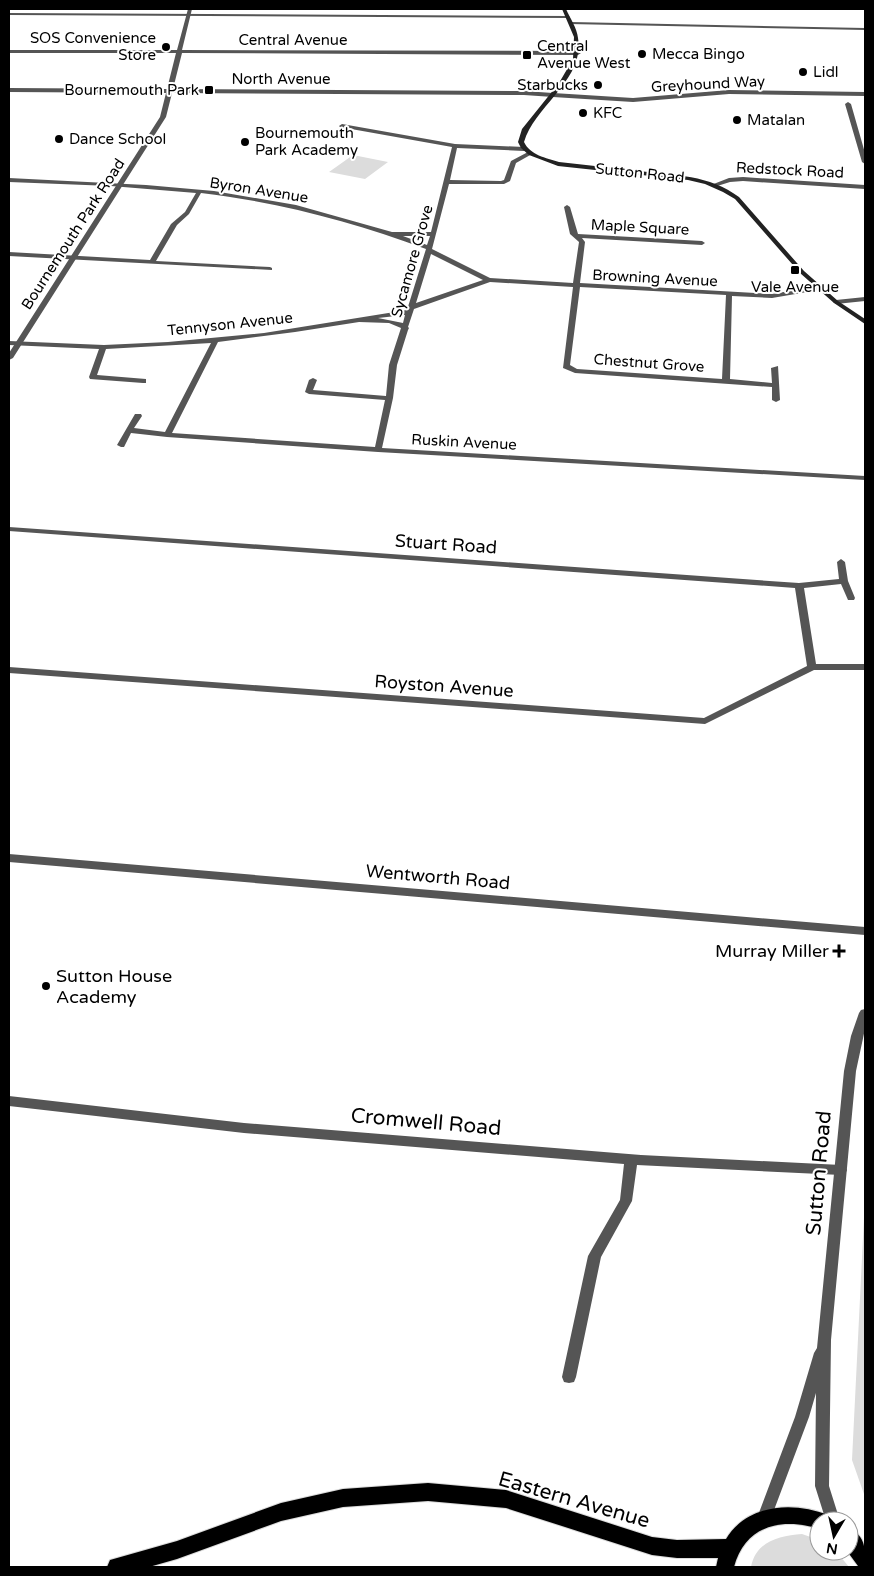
<svg xmlns="http://www.w3.org/2000/svg" width="874" height="1576" font-family="'Varela Round',sans-serif">
<rect width="100%" height="100%" fill="#fff"/>
<path fill="#dcdcdc" d="M353,155l35,7 -23,17 -36,-7z
M865,1197v300l-13,-37z
M802,1534l17,6v11h17l13,16h-98c5,-26 28,-31 51,-33z"/>
<g fill="none" stroke-linecap="round" stroke-linejoin="round">
<defs>
<path id="primary" d="M428,1483l78,7 146,47 25,3 49,-1c21,-35 67,-38 102,-24l2,6h-11v8c-38,-12 -74,-3 -85,38h-18l2,-9h-41l-25,-3 -146,-47 -78,-7 -85,6 -62,14 -104,38 -28,8h-42l3,-7 7,-2 60,-17 104,-38 62,-14z
M849,1529c18,7 16,22 16,38l-7,-1 -11,-15h2z"/>
</defs>
<use href="#primary" stroke="#dbdbdb" stroke-width="2"/>
<path fill="#555" fill-rule="evenodd" d="M9,13l559,3 2,1 -2,1 -559,-3z
M571,22l294,6v2l-296,-6z
M729,90l136,2v4l-136,-2 -96,8 -80,-5 -3,-2 3,-2 80,5z
M848,102l3,2 14,49v11l-3,-2 -17,-58z
M342,124l113,20 69,3 3,2 -3,2 -67,-3 -7,32 51,1 3,-1 7,-19 17,-9h4v2l-16,9 -6,18 -6,3h-55l-17,65 58,29 83,5 6,-41 -9,-8 -6,-27 3,-2 3,2 8,27 124,7 3,2 -3,2 -120,-7 3,4 -5,41 192,11 47,-8 3,2 -3,2 -47,8 -40,-2 -2,83 42,4 -1,-15 7,-2 2,34 -4,2 -4,-2v-13l-197,-14 -12,-5 10,-81 -83,-5 -76,27 -6,18 1,1 -1,2 -11,35 -4,33 -11,50 483,28v4l-487,-28 -211,-15 -36,-4 -7,14h-3l-4,-2 18,-31h6l1,2 -8,12 31,4 46,-89 -105,6 -9,26 49,4v4h-3l-53,-4 -1,-2 10,-28 -90,-4v-4l95,4 64,-3 96,-9 143,-23 19,-61c-72,-27 -148,-47 -225,-56l-12,21 -12,11 -21,36 114,6 2,1v2l-263,-14v-4l141,8 21,-36 14,-12 11,-19 -85,-7 -102,-4v-4l137,7 68,6 82,14 96,27h39l21,-85 -112,-20 -1,-1zM403,236h27l-3,9zM431,254l52,26 -67,23zM580,287l146,8 -4,84 -145,-10 -7,-4zM405,315l-2,8 -25,-5zM359,322l30,1 12,5 -12,37 -3,31 -73,-6 4,-10 -4,-2 -4,2 -4,12 4,2 76,6 -10,47 -203,-14 46,-91 77,-10z
M743,177l122,8v4l-122,-8 -13,1 -16,5 -3,-2 18,-7z
M865,297v4l-29,3 -3,-2 3,-2z
M9,527l790,56 40,-4 -2,-17 4,-3 4,3 3,19 7,17 -1,2h-6l-7,-16 -37,4 12,76h49v6h-51l-109,54 -696,-51v-6l695,51 103,-52 -12,-78 -786,-57z
M9,854l856,73v8l-856,-73z
M9,1096l235,27 397,32 200,10 4,1 2,4 -2,4 -4,1 -204,-10 -5,36 -31,56 -25,120 -2,5 -5,1 -5,-1 -2,-5 26,-121 32,-56 4,-36 -380,-31 -235,-27z"/>
<path fill="#555" fill-rule="evenodd" d="M188,9h4l-10,41 396,1 3,2 -3,2 -396,-2 -9,36 351,2 29,2 3,2 -3,2 -29,-2 -352,-2 -6,24 -153,241 -4,2v-7l151,-236 6,-24 -157,-1v-4l158,1 9,-36h-167v-3h168z
M865,1009v20l-9,42 -25,269 -2,146 11,35h-14l-11,-35 1,-93 -7,24 -38,101 -2,5 -5,2 -5,-2 -2,-5 38,-101 19,-64 3,-5 27,-277 7,-35 8,-23 2,-3z"/>
<path fill="#222" fill-rule="evenodd" d="M562,9h4c4,9 11,19 12,29 7,42 -43,67 -54,104 6,13 22,16 35,20 27,3 54,6 80,9 35,4 71,4 100,26l65,74 34,30 27,18v5l-31,-21 -34,-30 -65,-74 -12,-7 -18,-8 -17,-4 -130,-14 -29,-11 -8,-7 -3,-6 4,-13 37,-46 14,-24 1,-22z"/>
<use href="#primary" fill="#000" fill-rule="evenodd"/>
</g>
<g fill="#000" stroke="#fff" stroke-width="2">
<circle cx="166" cy="47" r="5"/>
<circle cx="642" cy="54" r="5"/>
<rect x="522" y="50" width="10" height="10" rx="2.5"/>
<circle cx="803" cy="72" r="5"/>
<circle cx="598" cy="85" r="5"/>
<rect x="204" y="85" width="10" height="10" rx="2.5"/>
<circle cx="583" cy="113" r="5"/>
<circle cx="737" cy="120" r="5"/>
<circle cx="59" cy="139" r="5"/>
<circle cx="245" cy="142" r="5"/>
<rect x="790" y="265" width="10" height="10" rx="2.5"/>
<path d="M836.5 943.5h5v5h5v5h-5v5h-5v-5h-5v-5h5z"/>
<circle cx="46" cy="986" r="5"/>
</g>
<g text-anchor="middle" dominant-baseline="central" stroke-width="4" stroke-linejoin="round" paint-order="stroke">
<g font-size="15" fill="#000" stroke="#fff" text-anchor="start">
<text x="156" y="38" text-anchor="end">SOS Convenience<tspan x="156" dy="17">Store</tspan></text>
<text x="537" y="46">Central<tspan x="537" dy="17">Avenue West</tspan></text>
<text x="652" y="54">Mecca Bingo</text>
<text x="813" y="72">Lidl</text>
<text x="588" y="85" text-anchor="end">Starbucks</text>
<text x="199" y="90" text-anchor="end">Bournemouth Park</text>
<text x="593" y="113">KFC</text>
<text x="747" y="120">Matalan</text>
<text x="255" y="133">Bournemouth<tspan x="255" dy="17">Park Academy</tspan></text>
<text x="69" y="139">Dance School</text>
<text x="795" y="287" text-anchor="middle">Vale Avenue</text>
</g>
<g font-size="15" fill="#000" stroke="#fff">
<text x="293" y="40">Central Avenue</text>
<text x="281" y="79">North Avenue</text>
<text transform="translate(708 84) rotate(-3)">Greyhound Way</text>
<text transform="translate(790 170) rotate(3)">Redstock Road</text>
<text transform="translate(640 173) rotate(6)">Sutton Road</text>
<text transform="translate(259 190) rotate(9)">Byron Avenue</text>
<text transform="translate(640 227) rotate(3)">Maple Square</text>
<text transform="translate(73 234) rotate(-57)">Bournemouth Park Road</text>
<text transform="translate(412 261) rotate(-74)">Sycamore Grove</text>
<text transform="translate(655 278) rotate(3)">Browning Avenue</text>
<text transform="translate(230 324) rotate(-6)">Tennyson Avenue</text>
<text transform="translate(649 363) rotate(4)">Chestnut Grove</text>
<text transform="translate(464 442) rotate(3)">Ruskin Avenue</text>
</g>
<g font-size="18" fill="#000" stroke="#fff">
<text transform="translate(446 544) rotate(4)">Stuart Road</text>
<text transform="translate(444 686) rotate(4)">Royston Avenue</text>
<text transform="translate(438 877) rotate(5)">Wentworth Road</text>
</g>
<g font-size="18" fill="#000" stroke="#fff" text-anchor="end">
<text x="829" y="951">Murray Miller</text>
<text x="56" y="976" text-anchor="start">Sutton House<tspan x="56" dy="21">Academy</tspan></text>
</g>
<g font-size="21" fill="#000" stroke="#fff">
<text transform="translate(426 1122) rotate(5)">Cromwell Road</text>
<text transform="translate(819 1173) rotate(-85)">Sutton Road</text>
<text transform="translate(574 1500) rotate(16)">Eastern Avenue</text>
</g>
</g>
<rect width="874" height="1576" fill="none" stroke="#000000" stroke-width="20"/>
<g transform="translate(834 1536) rotate(189)"><circle r="24" fill="#ffffff" stroke="#999999"/>
<path d="M0-4L9 19L0 12L-9 19Z" fill="#000000"/>
<text y="-8" font-size="14" font-weight="bold" text-anchor="middle" fill="#000000">N</text>
</g>
</svg>
